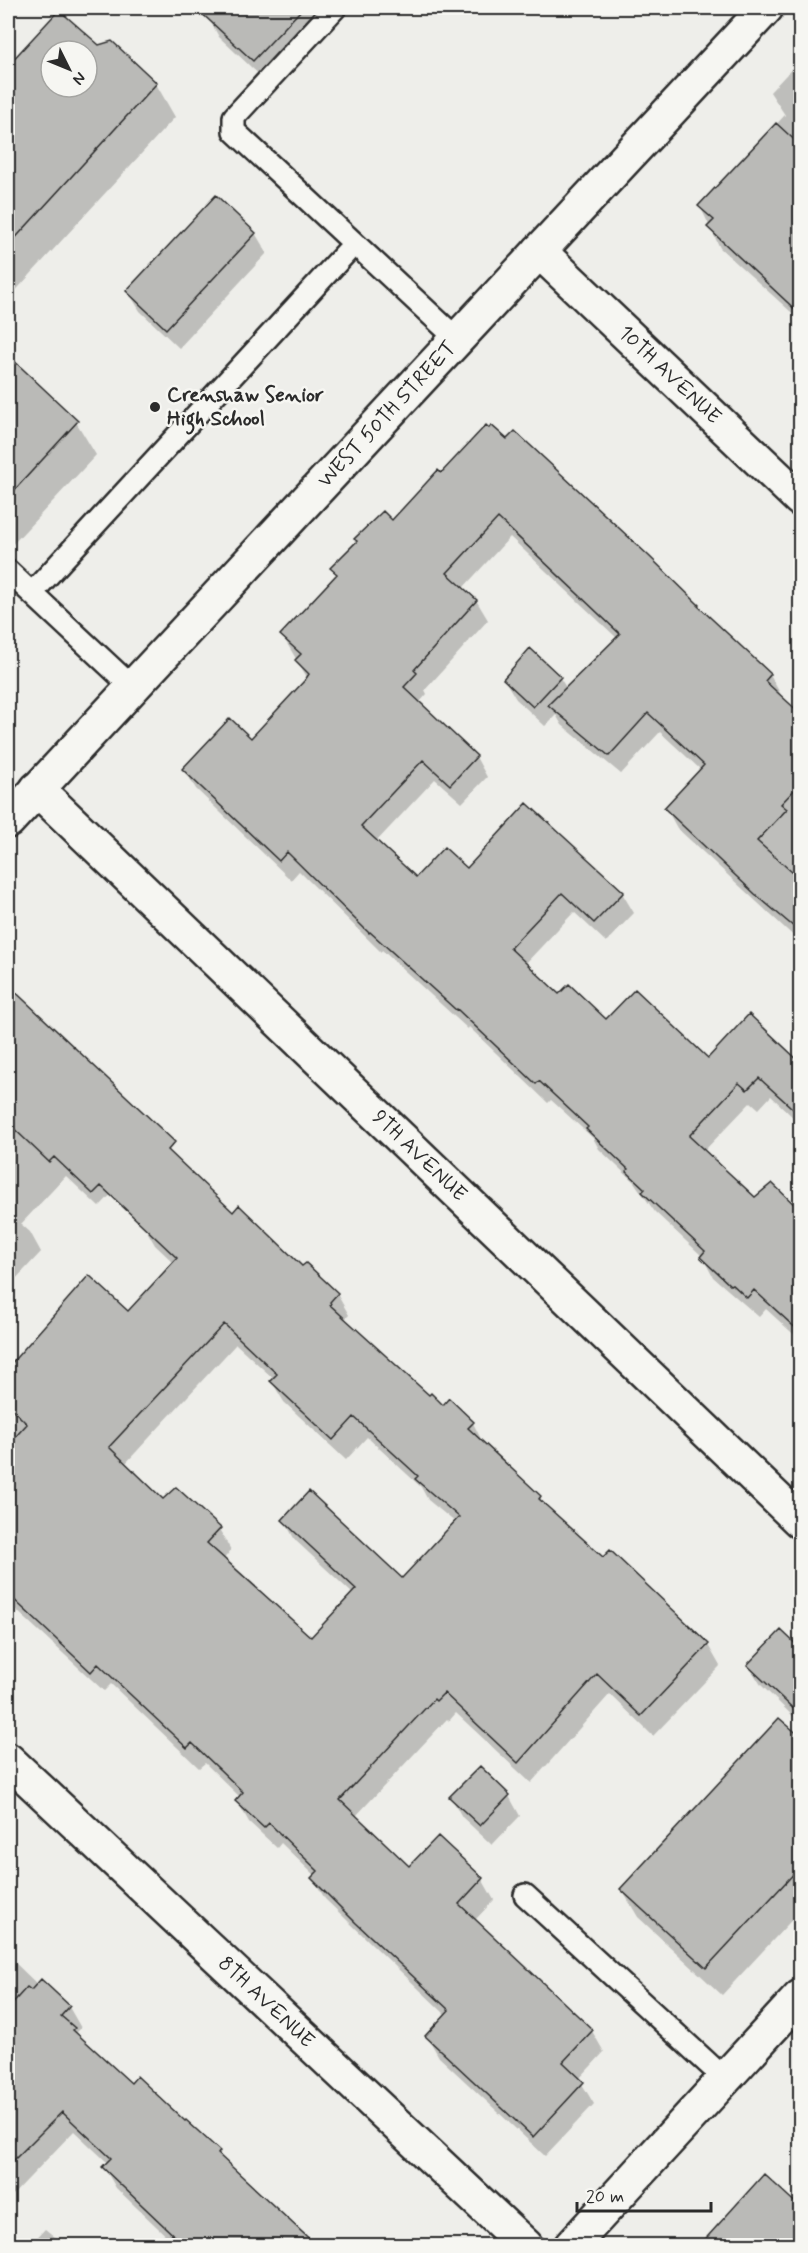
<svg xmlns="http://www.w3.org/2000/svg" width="808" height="2253" font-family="Mynerve,sans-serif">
<rect width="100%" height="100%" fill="#eeeeea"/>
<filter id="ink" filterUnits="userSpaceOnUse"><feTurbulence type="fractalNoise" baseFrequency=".0167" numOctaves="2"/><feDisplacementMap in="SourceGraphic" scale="12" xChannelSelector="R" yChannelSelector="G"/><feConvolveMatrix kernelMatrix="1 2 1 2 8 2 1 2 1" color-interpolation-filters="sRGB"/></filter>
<g filter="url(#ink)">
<path fill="#0003" fill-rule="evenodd" d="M216,8h117l-68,72 -46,-43 -11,-20z
M59,12l40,35 57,37 19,33 -167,182v-232zM51,51h36v36h-36z
M800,60v260l-80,-72 -20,-42 85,-91 -15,-23z
M255,233l12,20 -88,95 -39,-37 -12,-20z
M8,358l68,64 20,33 -83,89 -5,-5z
M438,472l260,134 3,5 69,64 11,20 -1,2 20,19v226l-123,-114 -11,-20 35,-38 -41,-38 -39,42 -59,-49 -6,-10 -11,11 -29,-27 -12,-20 56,-1 7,11 51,-50 -108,-102 -47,51 13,12 12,20 -63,70 2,4 -8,9 57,54 11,20 -25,26 -27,-24 -59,63 40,38 51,-10 155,23 12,20 -28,29 -32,-30 -49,52 35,32 46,25 102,39 92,8v56l-29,-28 -12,13 -8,-7 -47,49 52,48 41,10 3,-4v135l-34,-31 -7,8 -46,-40 -11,-21 -47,-44 -21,-30 -35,-33 -6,-11 -42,-38 -3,3 -79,-76 -1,2 -86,-79 -1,2 -82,-81 -8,9 -95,-91 -12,-20 67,-29 57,-61 -26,-44 55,-59 -5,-8 51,-55 9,9z
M8,987l142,134 12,20 -63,66 -33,-31 -45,48 9,8 11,20 -29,31 -4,-5z
M233,1214l104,80 12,21 -5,5 85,77 44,26 11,22 56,52 6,11 57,51 7,-7 98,93 12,21 -67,70 -43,-42 -79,89 -75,-70 -7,8 -2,-2 -92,98 54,51 73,11 12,21 -19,20 117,111 12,21 -25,27 15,25 -49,52 -106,-99 -12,-21 19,-21 -121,-116 -12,-21 2,-2 -34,-33 -4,5 -28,-26 -12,-21 3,-4 -35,-34 -6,5 -88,-84 -7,7 -90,-83 -6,-11v-228l84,-90 36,34 46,-50 -19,-18 -12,-21zM236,1344l38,35 -2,3 12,20 62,58 21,-23 54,50 7,13 28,23 -54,57 -118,-60 11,20 58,54 -42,45 -88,-79 8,-10 -12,-21 -56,-28 -38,-37z
M800,1651v72l-39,-38 -12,-19z
M800,1740v171l-78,84 -84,-78 -16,-27z
M509,1796l11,20 -28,29 -30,-28 -11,-20z
M8,1956l30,29 31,22 12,21 -5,5 2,3 53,49 88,67 5,10 89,84h-136l-61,-58 -12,-21 4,-4 -34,-32 -66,69z
M45,2229l21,17h-37z"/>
<path fill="#babab7" stroke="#2b2b2b" stroke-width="1.5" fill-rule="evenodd" d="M196,8h107l-50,53z
M59,10l40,35 13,-4 45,42 -149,163v-181zM51,51h36v36h-36z
M776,123l25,23v169l-94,-88 7,-7 -16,-14z
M216,195l40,38 -90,96 -40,-38z
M8,355l70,66 -70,76z
M486,425l3,3 2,-3 16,14 8,-8 134,125 50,49 -1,1 73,68 -6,7 36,33v69l-20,21 6,5 -30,32 44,39v53l-46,-39 -91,-86 40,-43 -56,-52 -39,43 -61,-51 72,-71 -122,-116 -51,55 30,27 -63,70 3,3 -13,14 73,69 -27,29 -27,-25 -62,66 55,51 28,-30 23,21 60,-65 97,89 -30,31 -32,-30 -52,55 49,46 10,-10 37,35 29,-30 73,69 41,-44 52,49v53l-42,-38 -12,12 -8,-7 -50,53 66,61 17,-14 29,28v122l-47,-43 -7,8 -15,-14 -2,1 -30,-28 5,-6 -63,-59 3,-3 -19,-18 2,-2 -42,-40 2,-2 -49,-46 -3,3 -79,-75 -1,1 -86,-78 -1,1 -82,-81 -8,9 -97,-92 48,-51 21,20 54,-58 4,-6 -14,-14 6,-6 -21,-19 57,-61 -7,-6 27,-27 -3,-2 29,-28 9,9 46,-50 3,3z
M530,648l31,29 -28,30 -30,-28z
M8,985l167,157 -7,8 65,62 6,-7 63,61 4,-3 32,30 -8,9 1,2 -1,1 99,90 2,-2 12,12 6,-7 25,24 -6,6 73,68 -2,3 64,58 7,-7 99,94 -68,72 -44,-42 -79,89 -74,-70 -8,8 -2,-2 -94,101 69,66 29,-30 45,42 -24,26 134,126 -30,32 21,20 -51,55 -108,-101 24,-26 -93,-87 -45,-45 7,-7 -49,-48 -5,5 -29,-27 8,-9 -51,-49 -5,5 -89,-84 -7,8 -83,-78v-149l19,-21 -19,-19v-38l81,-92 39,36 49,-53 -76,-72 -8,8 -39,-37 -5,5 -41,-39zM224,1324l53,50 -7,7 63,59 21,-23 64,59 -3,3 44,38 -57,61 -93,-87 -27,29 74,69 -45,48 -104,-94 14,-15 -45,-41 -13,12 -54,-52z
M781,1630l20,19v67l-54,-51z
M779,1718l22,19v129l-95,102 -86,-79z
M480,1766l30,29 -30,31 -31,-29z
M41,1979l29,27 -9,10 14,12 -2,2 58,53 6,-7 48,45 1,-1 34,31 -2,3 99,92h-132l-83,-79 9,-9 -49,-46 -54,54v-158l19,-21 4,3z
M764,2174l37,34v38h-102z"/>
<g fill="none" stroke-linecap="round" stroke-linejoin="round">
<defs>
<path id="service" d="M335,8l-101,109v14l223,208
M8,571l124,116
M32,593l322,-349
M525,1895l200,184"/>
<g id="minor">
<path id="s1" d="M539,251l261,248"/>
<path id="s2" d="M37,789l763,732"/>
<path id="s3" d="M8,821l758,-813"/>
<path id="s4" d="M8,1760l518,486"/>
</g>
<path id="tertiary" d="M571,2246l229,-249"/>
</defs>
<use href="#service" stroke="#2b2b2b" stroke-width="26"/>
<use href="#minor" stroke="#2b2b2b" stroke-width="38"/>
<use href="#tertiary" stroke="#2b2b2b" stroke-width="38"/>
<use href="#service" stroke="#f6f6f2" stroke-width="21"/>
<use href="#minor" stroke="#f6f6f2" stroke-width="33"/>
<use href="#tertiary" stroke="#f6f6f2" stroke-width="33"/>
</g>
</g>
<circle fill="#2b2b2b" stroke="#f6f6f2" stroke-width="2" cx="155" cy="407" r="6"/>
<g text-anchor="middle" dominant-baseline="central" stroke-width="5" stroke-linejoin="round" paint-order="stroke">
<g font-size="21" fill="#2b2b2b" stroke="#f6f6f2">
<text stroke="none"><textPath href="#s1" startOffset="180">10TH AVENUE</textPath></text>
<text stroke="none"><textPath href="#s3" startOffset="556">WEST 50TH STREET</textPath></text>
<text stroke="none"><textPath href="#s2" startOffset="530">9TH AVENUE</textPath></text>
<text stroke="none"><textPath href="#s4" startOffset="354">8TH AVENUE</textPath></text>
</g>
<g font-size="21" font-weight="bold" fill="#2b2b2b" stroke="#f6f6f2" text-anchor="start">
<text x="167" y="395">Crenshaw Senior<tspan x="167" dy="24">High School</tspan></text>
</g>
</g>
<rect width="808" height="2253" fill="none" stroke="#f6f6f2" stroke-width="30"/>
<rect x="15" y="15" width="778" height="2223" fill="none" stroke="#2b2b2b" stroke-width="2" filter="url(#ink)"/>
<g transform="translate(69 69) rotate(133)"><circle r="28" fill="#f6f6f2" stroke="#a5a5a2" stroke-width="1.5"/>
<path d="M0-4.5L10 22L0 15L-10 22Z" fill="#2b2b2b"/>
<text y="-9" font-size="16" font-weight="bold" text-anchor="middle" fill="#2b2b2b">N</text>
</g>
<path d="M577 2202v9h134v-9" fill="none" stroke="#2b2b2b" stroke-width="3"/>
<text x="586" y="2202" font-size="18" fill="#2b2b2b" stroke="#f6f6f2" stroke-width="4.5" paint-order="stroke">20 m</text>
</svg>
